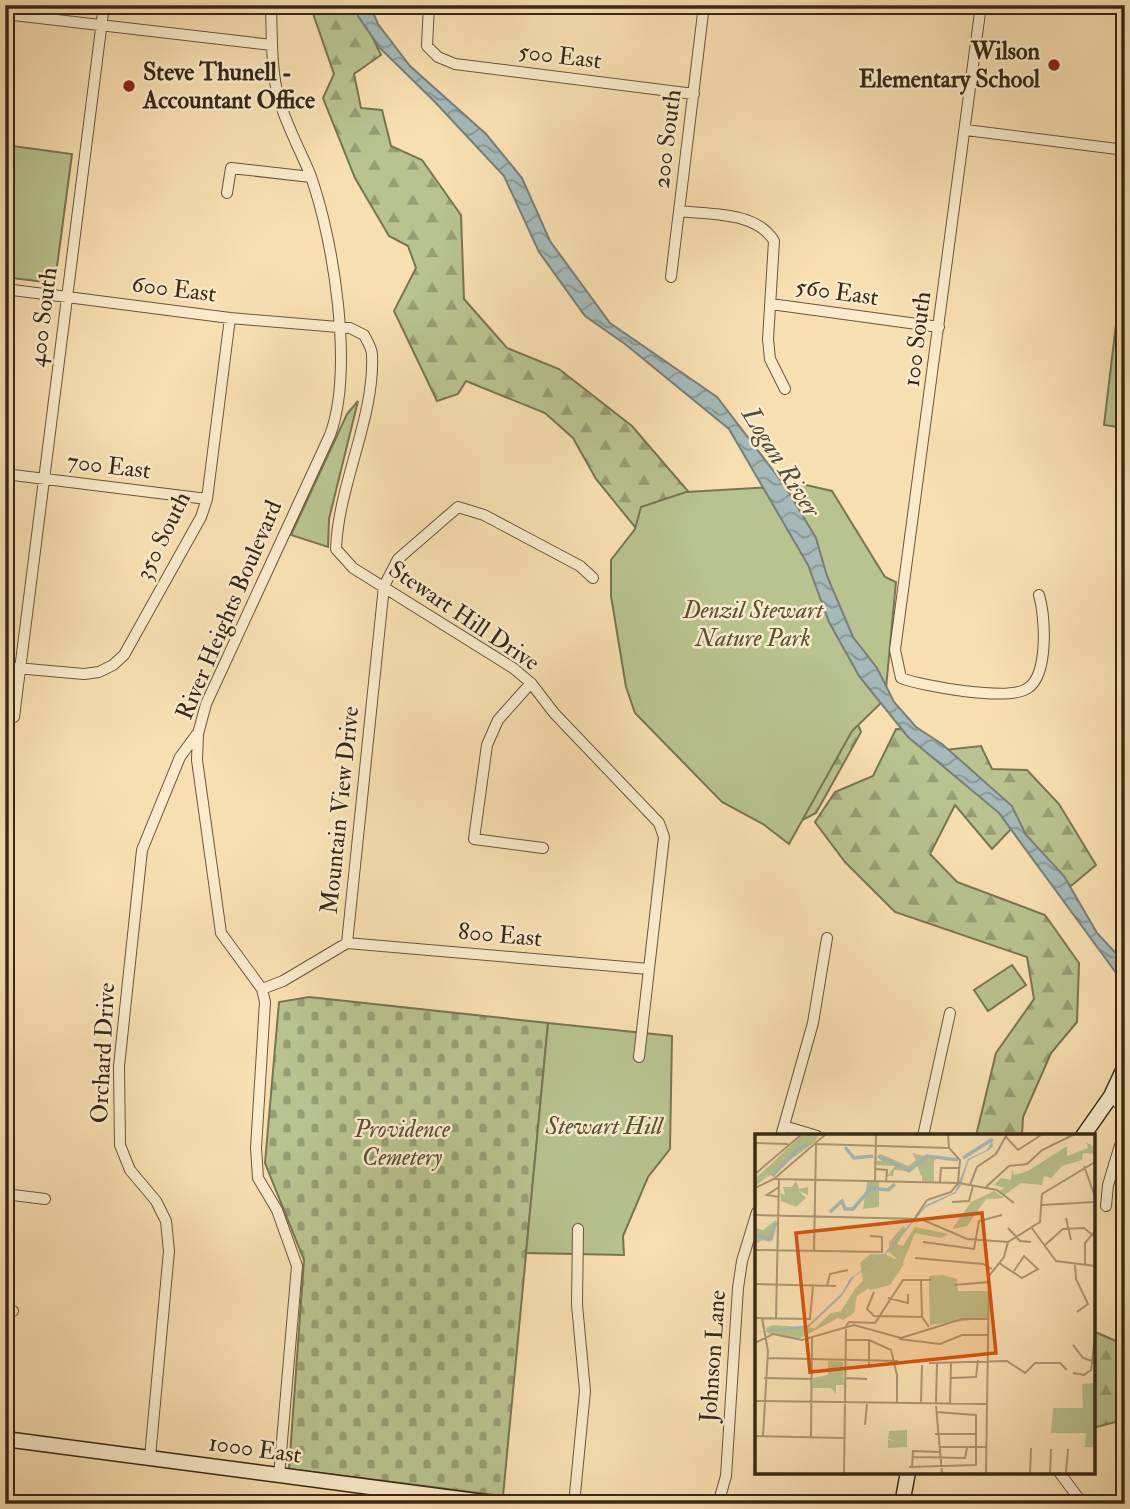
<svg xmlns="http://www.w3.org/2000/svg" width="1130" height="1509" font-family="'IM FELL Double Pica',serif">
<defs>
<pattern id="forest-firs" width="22" height="20" patternUnits="userSpaceOnUse" patternTransform="scale(1.75)"><rect width="22" height="20" fill="#b8c38f"/><path d="M5 1l3.5 6h-7zM16 11l3.5 6h-7z" fill="#979e74"/></pattern>
<pattern id="cemetery-stones" width="16" height="16" patternUnits="userSpaceOnUse" patternTransform="scale(1.75)"><rect width="16" height="16" fill="#b8c38f"/><path d="M2 7V4a2 2 0 0 1 4 0v3zM10 15v-3a2 2 0 0 1 4 0v3z" fill="#979e74"/></pattern>
<pattern id="water-waves" width="16" height="10" patternUnits="userSpaceOnUse" patternTransform="scale(1.75)"><rect width="16" height="10" fill="#a4b9b8"/><path d="M0 5q4-4 8 0t8 0" fill="none" stroke="#879695"/></pattern>
</defs>
<rect width="100%" height="100%" fill="#f8dfb1"/>
<filter id="stains"><feTurbulence type="fractalNoise" baseFrequency=".00286" numOctaves="4"/><feColorMatrix values="0 0 0 0 .2 0 0 0 0 .09 0 0 0 0 .02 0 0 0 .5 -.17"/></filter>
<radialGradient id="worn" r=".72"><stop offset=".6" stop-color="#630" stop-opacity="0"/><stop offset="1" stop-color="#630" stop-opacity=".3"/></radialGradient>
<path fill="url(#forest-firs)" stroke="#787652" stroke-width="2" d="M310,5h47l24,50 -27,19 7,34 21,2 9,36 31,14 39,55 3,84 43,49 52,21 73,57 72,84 136,170 21,52 -45,81 -29,15 -139,-285 -52,-64 -23,-41 -28,-25 -79,-32 -8,13 -21,7 -43,-90 22,-43 -8,-22 -19,-10 -34,-58 -32,-80 11,-24z
M896,729l16,1 23,21 46,-5 11,23 35,1 32,34 37,61 -25,21 -58,-59 -21,22 -37,-44 -25,49 27,28 88,33 34,48 -2,59 -26,31 -28,64 -1,19h-46l20,-83 38,-54 -7,-42 -132,-45 -50,-50 -30,-40 20,-30 38,-16z
M1093,1331l32,14v81l-10,-4 -22,6z"/>
<path fill="url(#cemetery-stones)" stroke="#787652" stroke-width="2" d="M309,997l239,26 -45,473 -214,-27 15,-209 -39,-97 14,-161z"/>
<path fill="#b8c38f" stroke="#787652" stroke-width="2" d="M5,145l67,9 -16,120 -12,8 -39,-5z
M1118,308l7,1v119l-21,-3z
M358,401l-29,118 -1,28 -37,-12 56,-121z
M806,485l26,6 53,86 11,5 -11,117 -33,32 -63,113 -26,-20 -41,-22 -87,-89 -9,-26 -15,-91v-36l24,-31 6,-22 45,-15z
M1012,965l14,20 -38,26 -14,-21z
M548,1023l124,13 -2,113 -22,28 -25,59 1,19 -98,-2z"/>
<path fill="url(#water-waves)" stroke="#797f77" stroke-width="2" d="M355,5h15l8,19 32,42 76,68 36,44 28,63 60,82 107,74 68,89 31,52 11,38 26,61 24,31 17,34 22,25 26,17 70,62 14,29 38,41 33,57 28,30v22l-126,-172 -91,-76 -49,-61 -30,-54 -21,-57 -79,-136 -104,-85 -40,-28 -46,-64 -35,-76 -70,-75 -54,-53 -22,-32z"/>
<g fill="none" stroke-linecap="round" stroke-linejoin="round">
<defs>
<path id="street" d="M271,5c1,31 0,66 8,95 8,26 21,50 31,74 24,66 44,196 20,261l-124,269 -8,30 -1,26 24,173 41,56 3,13 -9,146 2,30 19,32 20,56 -18,210
M429,5l-2,41 11,11 17,7 239,30
M981,5l-86,645 6,28c21,8 108,24 127,10 21,-14 17,-72 11,-93
M5,14l267,31
M966,130l159,20
M227,193l4,-25 80,9
M679,211c31,4 77,0 95,30l-6,98 2,20 15,30
M671,277l33,-272
M5,289l225,29 120,10 14,7c3,6 8,13 8,20 3,62 -34,131 -36,194l17,19 160,100 18,15 23,30 105,110 5,14 -25,220
M771,304l168,23
M5,474l202,25
M5,667l79,7 15,-2 14,-7 11,-10 77,-138 6,-18 23,-181
M531,683l-33,37 -11,25 -13,94 69,9
M14,717l90,-712
M347,943l302,26
M262,989l21,-8 64,-38 37,-357 14,-27 60,-52 26,8 96,51 13,12
M1111,1096l14,14
M784,1126l33,10
M781,1136l32,-113 14,-85
M923,1136l27,-123
M1114,1164l11,3
M5,1194l40,5
M1106,1206l2,-21 17,-56
M5,1310l8,1
M150,1457l19,-206 -3,-30 -10,-20 -26,-31 -10,-25 -1,-79 23,-216 38,-93 17,-23
M1059,1472l24,32
M574,1504l11,-113 -8,-86 1,-76
M718,1504l8,-28 12,-188 4,-27 15,-49"/>
<path id="secondary" d="M1083,1136l28,-40 14,-30
M5,1439l494,65
M902,1504l6,-32"/>
</defs>
<use href="#street" stroke="#69563d" stroke-width="12"/>
<use href="#secondary" stroke="#392816" stroke-width="17"/>
<use href="#street" stroke="#faeacc" stroke-width="10"/>
<use href="#secondary" stroke="#faeacc" stroke-width="14"/>
</g>
<g fill="#8f2418" stroke="#faeacc" stroke-width="2.5">
<circle cx="1054" cy="65" r="7"/>
<circle cx="129" cy="86" r="7"/>
</g>
<g text-anchor="middle" dominant-baseline="central" stroke-width="5" stroke-linejoin="round" paint-order="stroke">
<g font-size="24" font-weight="bold" fill="#392816" stroke="#faeacc" text-anchor="end">
<text x="1040" y="51">Wilson<tspan x="1040" dy="28">Elementary School</tspan></text>
<text x="143" y="72" text-anchor="start">Steve Thunell -<tspan x="143" dy="28">Accountant Office</tspan></text>
</g>
<g font-size="24" fill="#392816" stroke="#faeacc">
<text transform="translate(560 56) rotate(7)">500 East</text>
<text transform="translate(667 139) rotate(-83)">200 South</text>
<text transform="translate(174 289) rotate(7)">600 East</text>
<text transform="translate(837 292) rotate(8)">560 East</text>
<text transform="translate(43 317) rotate(-83)">400 South</text>
<text transform="translate(917 339) rotate(-83)">100 South</text>
<text transform="translate(109 466) rotate(7)">700 East</text>
<text transform="translate(163 536) rotate(-64)">350 South</text>
<text transform="translate(229 610) rotate(-67)">River Heights Boulevard</text>
<text transform="translate(464 616) rotate(34)">Stewart Hill Drive</text>
<text transform="translate(340 810) rotate(-84)">Mountain View Drive</text>
<text transform="translate(500 935) rotate(5)">800 East</text>
<text transform="translate(103 1053) rotate(-87)">Orchard Drive</text>
<text transform="translate(713 1356) rotate(-86)">Johnson Lane</text>
<text transform="translate(255 1449) rotate(8)">1000 East</text>
</g>
<g font-size="24" font-style="italic" fill="#594f34" stroke="#faeacc">
<text x="753" y="610">Denzil Stewart<tspan x="753" dy="28">Nature Park</tspan></text>
<text x="604" y="1126">Stewart Hill</text>
<text x="402" y="1129">Providence<tspan x="402" dy="28">Cemetery</tspan></text>
</g>
<g font-size="26" font-style="italic" fill="#544c3e" stroke="#faeacc">
<text transform="translate(781 462) rotate(58)">Logan River</text>
</g>
</g>
<g transform="translate(755 1134)">
<rect width="340" height="340" fill="#f8dfb1"/>
<path d="M64,0l-3,7h-11l-25,19 -14,16 -11,3 46,-43zM112,48h12v25l-16,2zM339,249v64h-9l1,-14h-35l2,-25h30l-1,-24z" fill="#b8c38f"/>
<path d="M50,7h11l-61,45v-7l12,-3 4,-11zM331,8l8,5v7l-11,-1 -1,7 -20,6 -11,12 -7,-2 -2,9 -21,-2 -18,13 -3,-6 4,-2 -10,-3 7,-7 10,2 1,-11 2,6 14,-4 39,-25v10l21,-8zM157,19l24,6 -15,17 -4,-11 -8,6 -15,-1 -1,6h-6l8,-10 -18,-1 -1,-4h6l-5,-4 4,-3 27,12 8,-6zM41,47l3,8 9,-2v8l-9,-4 7,7 -10,9 -15,-6 -1,-8 5,2 -2,-8h9zM239,57l10,7 -18,1 -19,27 -15,3 19,-27zM21,86l-6,22 -7,-2 -8,4v-16l8,2zM148,92l3,3 -9,15 6,2 12,-19 34,7 -9,4 -25,-5 -13,32 -45,31 -3,17 -11,7 -5,-2 -41,22 -30,-7 -1,-5 7,-3 42,3 16,-15 10,-2 14,-22 28,-29 14,-1 -8,-7v-10z" fill="#b8c38f"/>
<path d="M174,157h59v27l-58,7z" fill="#b8c38f"/>
<path d="M167,23h12v25h-12zM115,120h15l19,10 -14,21 -19,5 -7,-3 -4,-24zM188,141l14,4 1,12h-29v-15zM73,227l15,1 1,23h-8v9l-5,-6h-18v-10l15,-3zM152,296v17l-19,1v-8l9,1 -9,-2 1,-8z" fill="#b8c38f"/>
<path d="M237,7l1,5 -4,4 -20,10 -9,27 -4,6 -30,14 -38,45 -34,25 -12,19 -34,32 -53,4 53,-7 34,-32 8,-14 35,-26 41,-48 29,-13 13,-33 19,-9z" fill="#a4b9b8"/>
<path fill="none" stroke="#a4b9b8" stroke-width="3.5" d="M90,13l9,11 19,-2M123,22l31,15 18,-15 31,4M208,24l30,-19M17,42l27,-28 10,-4M75,78l12,-11 3,8h8l18,-21 17,2 7,-6M0,101l16,4 5,-17"/>
<path fill="none" stroke="#ac9673" stroke-width="2" d="M251,3l12,13 23,-15M0,9l33,1M329,32l11,31M120,35l12,1 -1,12M0,40l47,-40M20,45l184,4 38,7 17,13M120,47l1,-47M185,48l1,-14h19M215,51l7,-18 19,-13 11,-20M231,53l23,-21 18,-2 15,-14 33,-16M0,54l19,-9 52,-45M24,63l-12,-2 12,-8M197,68l17,-1 4,-15M287,71l53,-3M0,81l166,4 46,20 41,3 32,-20 2,-28 53,-32M160,84l12,-18 24,-8 7,-9 2,-23 -11,-12 -1,-14M311,84l5,22M276,93l25,34 39,5M253,94l12,13 11,1M168,108l51,7 5,-28 23,-6M290,111l18,-16 21,-1 11,9M0,116l127,2v-15l-12,-1M59,117l2,-107 133,4M160,124l68,6 9,5M244,129l23,15 16,-9 -14,-13 -10,15M320,131l1,14 12,25 -11,8M330,132v-23l10,-12M166,146l1,37M0,150l81,2M199,151l35,-3M72,152l3,-12 18,-4M119,158l-7,17 7,7 48,1 7,10M133,164l20,5v-9M0,184l55,1 3,-33M7,184l6,33 -5,85M21,185l3,-141M91,192l3,-4 26,1 28,-43h29M144,205l41,5 22,-9h26M91,206h23l22,10 6,25v28M0,209l18,-9 29,6 52,-15 47,13 61,-19h27M318,211l10,13 9,3M12,224l131,3M174,229l78,-2 18,12 10,-10h25l7,7M114,234v-28M318,239l11,2 7,-5 4,-33M9,244l48,1M91,244l21,1M196,244l25,-1 2,-17M0,267l232,3M166,269l1,-38M181,269l1,-40M195,270l1,-41M181,272l6,67M110,291l2,-22M180,300h41M0,302l89,2M56,303l1,-99M185,313h46M158,323l52,1 2,-10M154,333l67,-2v-50l-40,-3M157,334l1,-17 27,1M89,339l2,-147M231,339l3,-197 15,-19 4,-15M275,339l1,-25M295,339l1,-24M311,339l2,-24"/>
<path fill="#d6540d" fill-opacity="0.15" stroke="#d6540d" stroke-width="3.5" d="M227,79l14,140 -186,19 -14,-139z"/>
<rect width="340" height="340" fill="none" stroke="#392816" stroke-width="3.5"/>
</g>
<rect width="1130" height="1509" fill="none" stroke="#f8dfb1" stroke-width="28"/>
<rect x="7" y="7" width="1116" height="1495" fill="none" stroke="#392816" stroke-width="3.5"/>
<rect x="14" y="14" width="1102" height="1481" fill="none" stroke="#392816" stroke-width="2"/>
<rect width="100%" height="100%" filter="url(#stains)"/>
<rect width="100%" height="100%" fill="url(#worn)"/>
</svg>
